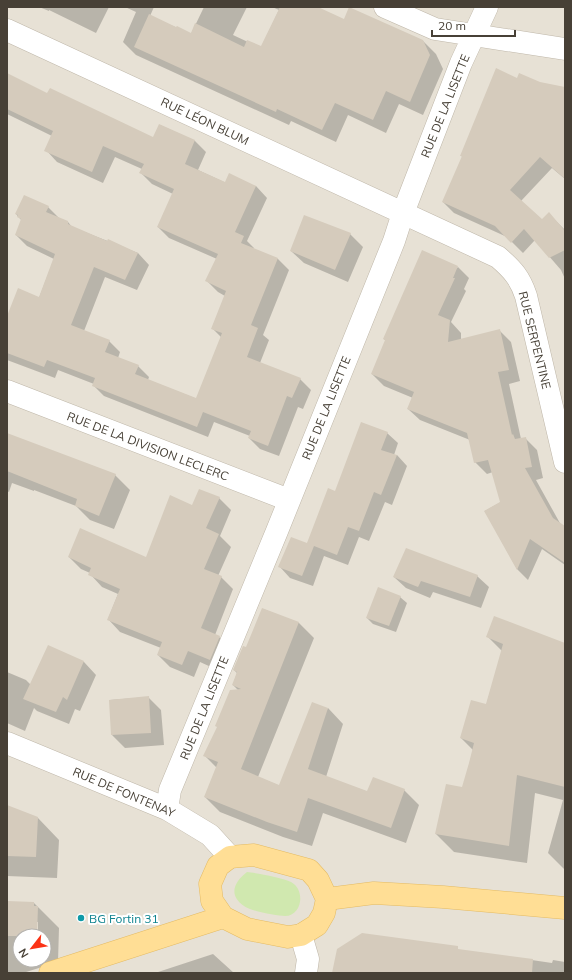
<svg xmlns="http://www.w3.org/2000/svg" width="572" height="980" font-family="Mulish,sans-serif">
<rect width="100%" height="100%" fill="#f3efe7"/>
<path fill="#e7e1d5" fill-rule="evenodd" d="M7,7h558v966h-558zM20,936h24v24h-24z"/>
<path fill="#d0e8af" d="M247,872c10,1 36,6 44,10 15,8 11,34 -6,34 -8,0 -35,-5 -41,-10 -16,-11 -10,-24 3,-34z"/>
<path fill="#0003" fill-rule="evenodd" d="M39,7h70l-13,26 -47,-23v1z
M125,7h29l-4,9 41,18 13,-27h43l-14,28 28,13 18,-38 -7,-3h48l-1,2 25,11 79,21 13,13 7,15 -20,46 -24,-11 -13,29 -38,-18 -12,27 -45,-21 -2,4 -153,-70 -13,-13 13,-30z
M7,75l41,20 105,44 7,-14 35,16 11,11 -8,18 28,13 30,3 11,12 -20,43 7,7v1l24,10 11,11 -26,65 6,5 -9,23 40,16 11,11 -8,19 -5,-2 -19,49 -19,-7 -11,-11 1,-2 -36,-14 -6,15 -104,-41 -11,-11 1,-1 -36,-14 -3,8 -48,-18v-46l2,1 30,-17 15,-39 -27,-13 -11,-11 6,-14 -6,-7 32,-7 12,12 8,3 4,5 66,26 11,12 -12,25 -32,-13 -21,54 25,10 11,11 -2,6 20,8 11,11 -1,3 49,19 25,-61 -10,-10 13,-32 -7,-4 -11,-11 10,-22 -48,-21 -11,-11 15,-33 -21,-10 -11,-11 1,-4 -27,-12 -12,26 -46,-21 -11,-12 6,-14 -45,-22z
M518,79l47,9v91l-13,-11 -31,33 21,19 7,-6 16,16v49l-4,-9 -26,-30 -12,13 -16,-16 -53,-24 -11,-11 20,-45 -2,-1z
M350,234l13,13 -15,35 -44,-19 -13,-12z
M458,267l11,11 -5,11 2,2 -15,31 10,11v7l38,-10 12,12 9,39 -11,3 12,55 4,-1 12,12 6,28 -7,2 25,45 4,2v38l-23,-16 -14,31 -11,-11 -32,-58 16,-9 -8,-30 -6,2 -12,-12 -5,-22 -50,-20 -12,-11 5,-11 -29,-12 -12,-12 14,-33 -2,-2z
M387,433l11,10 -4,12h3l10,11 -15,39 -7,-3 -16,39 -10,-4 -11,28 -24,-9 -11,30 -23,-8 -10,-11 27,-23 29,-51z
M7,434l108,41 15,15 -16,39 -24,-9 -14,-14 -42,-16v1l-22,-8 -3,9 -2,-1z
M219,498l12,12 -11,26 11,11 -13,29 3,1 12,12 -18,46 4,2 12,12 -9,23 -22,-10 -6,15 -24,-10 -12,-12 3,-7 -41,-16 -12,-13 10,-25 -16,-7 -12,-13v-1l-9,-4 -12,-12 77,1 47,-52z
M477,576l12,11 -8,21 -48,-16 -3,6 -24,-10 -12,-11z
M400,597l7,6 -11,29 -23,-8 -6,-6z
M263,609l36,14 15,15 -56,139 22,9 48,-78 15,16 -17,53 42,15 36,-2 15,15 -13,38 -83,-30 -11,33 -29,-9 -63,-25 -15,-15 12,-29 -12,-12 33,-66 -5,-5 4,-12 -3,-3 13,-21z
M488,637l77,7v226l-17,-17 15,-53 -28,-7 -8,70 -73,-11 -18,-18 27,-46 10,-38 -12,-12 25,-32 16,-55z
M48,647l36,15 12,13 -16,36 -5,-2 -6,15 -32,-13 -3,-3 -9,23 -18,-8v-51l19,8 5,5z
M148,697l13,13 3,35 -39,3 -13,-13 -2,-35z
M7,806l31,12 21,22 -2,38 -50,-2z
M7,902l27,1 25,25 -1,34 -35,11h-16zM36,922h2v14h6v24h-24v-24h16z
M213,954l21,19h-79z
M518,958l34,5 1,-3 12,2v11h-52z"/>
<path fill="#d5cbbc" d="M280,7h38l26,12 5,-12 74,33 7,15 -20,47 -24,-11 -13,29 -38,-17 -13,27 -45,-21 -1,3 -142,-65 15,-33 27,13 1,-1 14,7 4,-10 49,24 3,-7 14,6z
M496,68l21,10 2,-5 21,9 25,5v92l-25,-22 -30,33 32,29 7,-7 16,19v19l-16,8 -25,-29 -13,14 -16,-17 -53,-24 20,-46h-2z
M7,73l40,20 3,-5 103,49 6,-13 36,16 -10,24 40,18 4,-9 27,13 -21,46 9,4 -3,7 37,15 -27,67 7,3 -11,29 54,21 -9,20 -5,-2 -19,50 -20,-8 3,-7 -48,-19 -6,15 -105,-41 3,-8 -48,-18 -3,7 -37,-14v-37l11,-28 21,9 16,-43 -40,-19 6,-16 -4,-2 1,-2 -3,-1 9,-19 25,11 -3,6 22,9v3l39,17 1,-2 30,14 -13,27 -31,-13 -23,58 39,15 -5,12 34,13 -4,9 61,24 26,-65 -11,-4 15,-38 -21,-10 13,-27 -61,-27 17,-38 -35,-16 5,-9 -41,-18 -11,26 -48,-21 9,-20 -46,-22z
M304,215l47,18 -16,37 -45,-19z
M422,250l36,16 -5,12h2l-17,37 12,5 -2,22 52,-13 9,41 -11,2 14,63 1,-1 2,5 11,-2 6,30 -7,1 28,50 12,8v37l-35,-24 -13,31 -33,-59 16,-9 -12,-42 -14,3 -7,-30 -60,-24 7,-17 -43,-18 14,-34 -2,-1z
M361,422l27,10 -7,18 16,5 -16,40 -7,-3 -15,39 -11,-4 -11,28 -23,-9 -12,30 -24,-9 13,-30 16,6 21,-55 7,3z
M7,433l109,41 -17,42 -24,-10 2,-7 -70,-28z
M199,489l21,8 -14,31 13,6 -15,35 18,7 -21,52 19,8 -10,24 -22,-9 -6,14 -25,-10 5,-13 -55,-22 13,-31 -32,-14 3,-7 -23,-11 12,-29 66,29 24,-62 22,10z
M406,548l72,27 -8,22 -49,-16 -3,6 -25,-10z
M378,587l23,9 -12,30 -23,-8z
M262,608l37,14 -58,147 38,16 33,-83 16,6 -20,61 59,22 6,-14 32,12 -14,39 -83,-30 -11,34 -30,-10 -63,-25 14,-35 -15,-6 14,-29 -2,-1 15,-36 11,-1 -9,-4 5,-13 -4,-2 10,-24 3,1z
M494,616l71,27v144l-48,-12 -8,71 -74,-12 11,-50 16,3 7,-24 5,-20 -14,-5 11,-38 15,4 17,-60 -17,-7z
M48,645l36,16 -17,39 -4,-3 -7,15 -33,-13z
M149,696l2,37 -40,2 -2,-35z
M7,805l31,12 -2,40 -29,-1z
M7,901l27,1v4h4l-1,30h-30z
M362,933l96,13v3l75,10 -1,14h-200l5,-24z"/>
<g fill="none" stroke-linecap="round" stroke-linejoin="round">
<defs>
<path id="minor" d="M385,7l50,22 130,20
M7,30l491,227c15,13 22,21 28,39l39,166
M7,391l282,109
M7,743l160,66 43,26 20,22
M167,809l3,-19 107,-259 117,-290 9,-28 58,-150 26,-56
M301,935l7,24 -2,14"/>
<path id="major" d="M254,855l55,15 9,10 9,19 -3,14 -7,12 -16,10 -13,2 -41,-8 -24,-12 -11,-16 -2,-17 8,-18 12,-9z
M327,899l47,-6 69,4 122,11
M50,973l173,-56"/>
</defs>
<use href="#minor" stroke="#bfb7a9" stroke-width="23"/>
<use href="#major" stroke="#e4bb64" stroke-width="23"/>
<use href="#minor" stroke="#fff" stroke-width="22"/>
<use href="#major" stroke="#ffde95" stroke-width="22"/>
</g>
<circle fill="#0f9aa8" stroke="#fff" stroke-width="1.5" cx="81" cy="918" r="4"/>
<g text-anchor="middle" dominant-baseline="central" stroke-width="4" stroke-linejoin="round" paint-order="stroke">
<g font-size="12" fill="#474036" stroke="#fff">
<text transform="translate(445 106) rotate(-68)">RUE DE LA LISETTE</text>
<text transform="translate(205 121) rotate(25)">RUE LÉON BLUM</text>
<text transform="translate(535 340) rotate(76)">RUE SERPENTINE</text>
<text transform="translate(326 408) rotate(-68)">RUE DE LA LISETTE</text>
<text transform="translate(148 446) rotate(21)">RUE DE LA DIVISION LECLERC</text>
<text transform="translate(204 708) rotate(-68)">RUE DE LA LISETTE</text>
<text transform="translate(124 792) rotate(23)">RUE DE FONTENAY</text>
</g>
<g font-size="12" fill="#0d838f" stroke="#fff" text-anchor="start">
<text x="89" y="918">BG Fortin 31</text>
</g>
</g>
<rect width="572" height="980" fill="none" stroke="#474036" stroke-width="16"/>
<g transform="translate(32 948) rotate(239)"><circle r="19" fill="#ffffff" stroke="#b5b3af"/>
<path d="M0-3L7 15L0 10L-7 15Z" fill="#fb3316"/>
<text y="-6" font-size="11" font-weight="bold" text-anchor="middle" fill="#474036">N</text>
</g>
<path d="M432 30v6h83v-6" fill="none" stroke="#474036" stroke-width="2"/>
<text x="438" y="30" font-size="12" fill="#474036" stroke="#ffffff" stroke-width="3" paint-order="stroke">20 m</text>
</svg>
